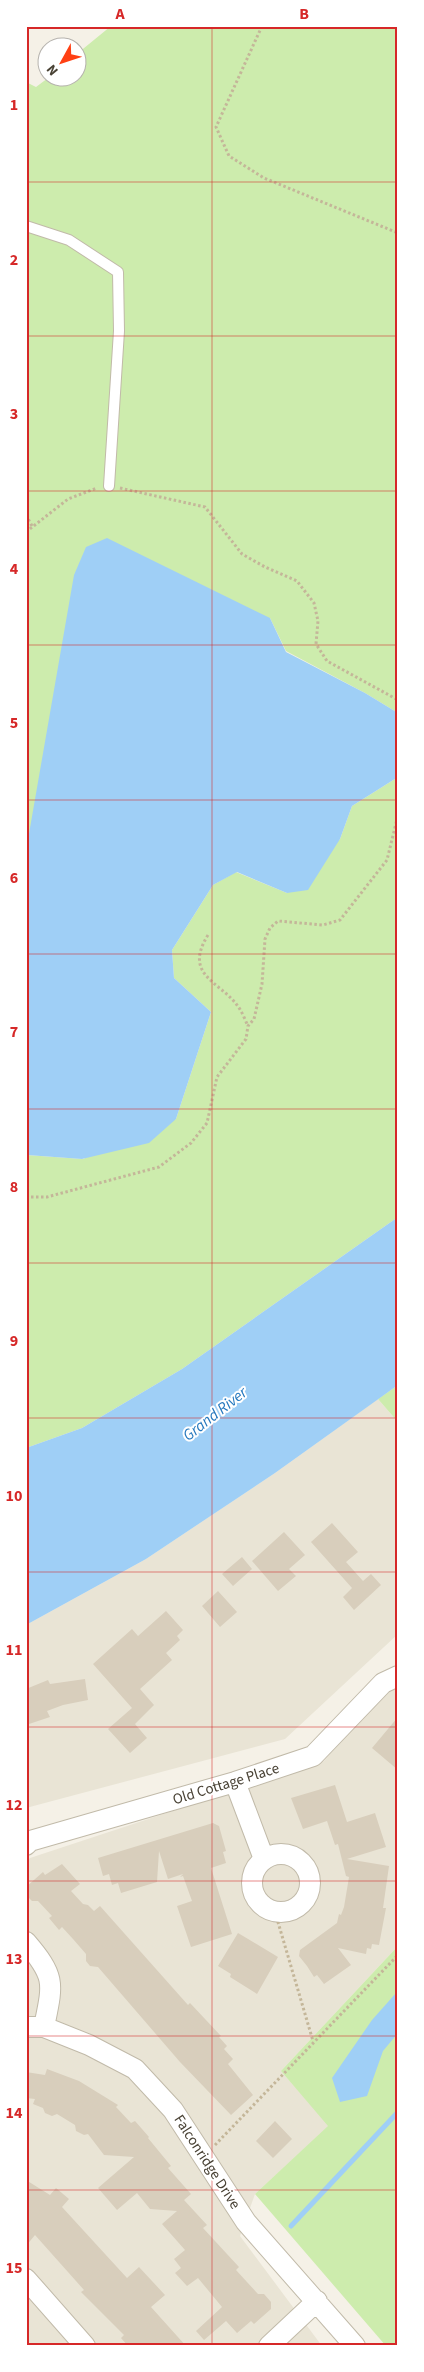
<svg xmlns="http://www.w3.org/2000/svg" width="424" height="2372" font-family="'Source Sans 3',sans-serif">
<rect width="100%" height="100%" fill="#f5f1e7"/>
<path fill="#e9e4d5" d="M378,1399l20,23v212l-113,105 -259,69v-183l120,-66 129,-86z
M398,1671v275l-117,125 48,55 -74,68 -15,42 82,110h-296v-484l4,-4 294,-97z"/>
<path fill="#cdecad" d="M111,26h287v687l-33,-20 -79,-42 -16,-33 -244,233v-769l10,5 12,-9h30v-25z
M398,777v440l-216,152 -100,59 -56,20v-293l57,4 93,-40 35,-107 -37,-34 -2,-28 41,-65 23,-13 51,21 53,-54 12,-33z
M398,1385v37l-20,-23z
M398,1946v400h-12l-131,-152 73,-68 -47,-55z"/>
<path fill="#9fcff6" d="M107,538l163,80 16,34 79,41 33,20v64l-46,29 -12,33 -32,51 -21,3 -50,-21 -24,13 -41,65 2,28 37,34 -35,107 -27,24 -67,16 -55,-4 -1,-304 48,-276 12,-28z
M398,1217v168l-123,88 -129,86 -120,66v-177l56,-20 100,-59z
M396,1993l2,40 -15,18 -16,45 -27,6 -8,-24 40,-58z"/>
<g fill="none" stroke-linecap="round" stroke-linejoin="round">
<path stroke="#9fcff6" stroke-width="5" d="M291,2226l107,-114"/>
</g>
<path fill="#d8cebc" d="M332,1523l26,29 -12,10 17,19 8,-7 10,11 -27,25 -11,-13 9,-9 -41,-46z
M284,1532l21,23 -16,14 7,7 -18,15 -26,-30z
M242,1557l10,12 -19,17 -11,-12z
M218,1591l19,21 -17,15 -18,-21z
M166,1611l17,19 -6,6 3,4 -14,13 6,7 -32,29 14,16 -19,19 12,14 -17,15 -22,-24 24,-21 -39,-44 39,-35 6,7z
M85,1679l3,21 -25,5 -16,6 3,6 -24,8v-36l22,-9 2,4z
M398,1717v53l-26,-22z
M335,1785l12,37 28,-9 11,34 -39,12 42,7 -6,42h3l-7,37 -7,-1 -1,5 -4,-1 -1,6 -28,-6 13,17 -27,19 -7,-9 -3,2 -7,-11 -8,-10 1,-6 37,-27 2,-9 2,1 3,-8 5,-30 -3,-1 -8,-32 -3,1 -8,-24 -24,8 -12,-31z
M213,1823l6,3 7,25 -3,1 3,11 -15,5 21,66 -41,13 -14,-41 15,-5 -9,-25 -3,1 3,-3 -15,5 -9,-28 -2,31 -36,11 -3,-10 -6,2 -3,-11 -6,2 -5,-18z
M62,1864l18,20 -9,7 12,13 5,1 6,6 6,-5 88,99 2,-2 31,33 -2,1 8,9 -3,3 9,10 -5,5 25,31 -22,20 -51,-53 -82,-95 -8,-1 -4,-5v-7l-13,-15 -11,-12 -3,3 -10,-12 3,-2 -14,-15h-6l-6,-6v-8l17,-15 2,3z
M238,1933l40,24 -21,37 -27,-17 1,-3 -13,-8z
M47,2069l32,12 39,24 -2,2 15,16 4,-2 14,16 -1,1 23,28 -3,2 23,26 -7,6 23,25 -4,3 36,39 -3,3 22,24h6l7,8v7l-17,15 -3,-3 -14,12 -11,-12 -22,19 -8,-9 26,-24 -24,-29 -11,8 -12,-13 6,-5 -7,-9 11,-9 -23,-26 15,-13 -27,-2 -13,-16 -20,17 -19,-22 36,-31 -30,-2 -16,-21 -4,1 -8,-4 -1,-6 -18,-11 -5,2 -7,-3 -2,-5 -10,-4 2,-5 -9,-1v-26l19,3z
M275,2121l17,18 -19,19 -17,-17z
M26,2180l24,15 6,-7 13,11 -7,8 65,71 12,-11 26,28 -14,12 35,39h-58l-7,-8 3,-3 -43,-43 3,-2 -49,-55 -9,11z"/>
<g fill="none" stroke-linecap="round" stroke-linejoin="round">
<defs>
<path id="lane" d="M26,226l43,14 49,32 1,59 -10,155"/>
<path id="street" d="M235,1782l29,77
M26,1845l4,-4 205,-59 78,-26 70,-73 15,-7
M252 1883a29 29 0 1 1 58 0a29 29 0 1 1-58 0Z
M26,1942c30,35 27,41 18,85
M26,2027h18l45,18 46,24 38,41 73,112 109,124
M26,2279l59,67
M269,2346l48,-45"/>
</defs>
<use href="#lane" stroke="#c1baa9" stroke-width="12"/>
<use href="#street" stroke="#c1baa9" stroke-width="22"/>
<path stroke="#c4b699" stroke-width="3" stroke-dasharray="2.5 2.5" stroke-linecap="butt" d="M262,26l-46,101 13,29 35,22 134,55
M120,488l85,19 37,47 23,13 32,14 17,22 4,18 -2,23 11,17 71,39
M26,515l6,11
M26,532l42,-33 29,-11
M208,935c-25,40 11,46 29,70 5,6 8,15 11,21
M26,1197h21l112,-30 32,-24 16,-20 10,-46 29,-38 2,-13 6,-7 8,-35 3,-45 5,-11 8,-7 45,4 17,-5 47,-60 11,-45
M275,1912l38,129
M215,2145l183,-190"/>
<use href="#lane" stroke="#fff" stroke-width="10"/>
<use href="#street" stroke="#fff" stroke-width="20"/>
</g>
<path fill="none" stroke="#d62828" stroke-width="1" stroke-opacity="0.55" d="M212,26v2320M26,182h372M26,336h372M26,491h372M26,645h372M26,800h372M26,954h372M26,1109h372M26,1263h372M26,1418h372M26,1572h372M26,1727h372M26,1881h372M26,2036h372M26,2190h372"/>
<g text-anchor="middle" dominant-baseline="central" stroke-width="4" stroke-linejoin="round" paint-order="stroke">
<g font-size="15" fill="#494235" stroke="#fff">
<text transform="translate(226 1784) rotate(-17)">Old Cottage Place</text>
<text transform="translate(207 2162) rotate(57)">Falconridge Drive</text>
</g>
<g font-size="16" font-style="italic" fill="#2578be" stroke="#fff">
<text transform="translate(215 1414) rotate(-38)">Grand River</text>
</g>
</g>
<rect width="424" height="2372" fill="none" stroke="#ffffff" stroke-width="55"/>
<g transform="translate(62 62) rotate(230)"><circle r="24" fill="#ffffff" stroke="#b6b3ae"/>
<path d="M0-4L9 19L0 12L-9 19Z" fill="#ff4014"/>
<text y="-8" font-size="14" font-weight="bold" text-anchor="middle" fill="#494235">N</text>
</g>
<rect x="28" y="28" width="368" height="2316" fill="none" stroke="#d62828" stroke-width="2"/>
<g font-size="16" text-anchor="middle" font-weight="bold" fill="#d62828">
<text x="120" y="19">A</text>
<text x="304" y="19">B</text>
<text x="14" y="110">1</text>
<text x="14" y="265">2</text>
<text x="14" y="419">3</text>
<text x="14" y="574">4</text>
<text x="14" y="728">5</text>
<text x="14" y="883">6</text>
<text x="14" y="1037">7</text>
<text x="14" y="1192">8</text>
<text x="14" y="1346">9</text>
<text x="14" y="1501">10</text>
<text x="14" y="1655">11</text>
<text x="14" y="1810">12</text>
<text x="14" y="1964">13</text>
<text x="14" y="2118">14</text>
<text x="14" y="2273">15</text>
</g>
</svg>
